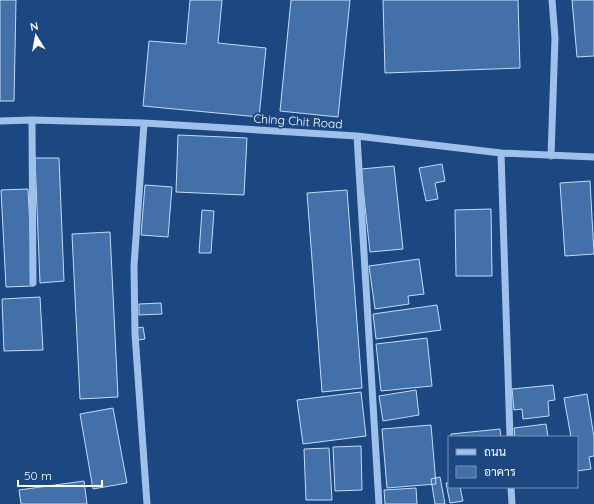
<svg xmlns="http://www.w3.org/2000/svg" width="594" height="504" font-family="Quicksand,Sarabun,sans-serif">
<rect width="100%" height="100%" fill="#1c4780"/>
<path fill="#4470aa" stroke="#c3dbf7" d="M0,0h16l-2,101h-14z
M190,0h32l-4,43 48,5 -7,69 -116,-11 6,-65 37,3z
M291,0h59l-12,117 -58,-6z
M383,0h135l2,68 -135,5z
M572,0h22v56l-17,1z
M178,135l69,3 -3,57 -68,-3z
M35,158h24l5,123 -24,2z
M442,164l3,17 -10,2 3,16 -12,2 -7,-33z
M394,166l9,83 -33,3 -9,-83z
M590,181l4,73 -29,2 -5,-73z
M145,185l27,2 -4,50 -27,-2z
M28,189l5,97 -27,1 -5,-97z
M347,190l15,198 -40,4 -15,-199z
M491,209l1,67h-36l-1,-66z
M202,210l12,1 -3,42h-12z
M110,232l8,165 -38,2 -8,-165z
M419,259l5,35 -16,2 1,8 -34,5 -6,-43z
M40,297l3,53 -39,1 -2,-52z
M161,303l1,11 -23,1v-11z
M437,305l4,25 -65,9 -3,-25z
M143,327l2,12 -7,1 -1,-12z
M427,338l5,48 -51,5 -5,-47z
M553,385l2,15 -7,1 1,15 -26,3 -1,-10 -8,1 -2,-21z
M416,390l3,25 -36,6 -4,-25z
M361,392l5,44 -63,8 -6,-44z
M587,394l7,43v19l-5,1 2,12 -14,2v-34h-6l-7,-39z
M113,408l14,75 -34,6 -13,-75z
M546,424l2,13h-33l-1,-9z
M431,425l5,59 -49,4 -5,-59z
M500,429l1,8h-50v-3z
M361,446l1,44 -27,1 -2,-44z
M329,448l3,52h-26l-2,-51z
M440,477l5,27h-10l-4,-25z
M84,481l3,23h-66l-2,-14z
M446,483h3v4h11l3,14 -13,2z
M416,488l1,16h-32l-1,-14z"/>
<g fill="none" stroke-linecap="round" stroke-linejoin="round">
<path stroke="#9fc0ea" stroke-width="7" d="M32,120l1,163
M0,121l32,-1 112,3 213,13 144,17 93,4
M144,123l-10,143 1,68 12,170
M357,136l22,368
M501,153l9,284
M551,156l4,-118 -3,-38
M511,487l1,17"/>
</g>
<g text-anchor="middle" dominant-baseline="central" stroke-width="4" stroke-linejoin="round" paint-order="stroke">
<g font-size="12" fill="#fff" stroke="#1c4780">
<text transform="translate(298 121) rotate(4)">Ching Chit Road</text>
</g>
</g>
<rect x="448" y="436" width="130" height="52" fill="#1c4780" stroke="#7791b3"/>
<rect x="456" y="449" width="20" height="6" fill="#9fc0ea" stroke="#7791b3"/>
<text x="484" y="456" font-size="12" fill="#ffffff">ถนน</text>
<rect x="456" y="466" width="20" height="12" fill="#4470aa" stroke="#7791b3"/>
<text x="484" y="476" font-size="12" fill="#ffffff">อาคาร</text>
<g transform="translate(36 36) rotate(349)" stroke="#1c4780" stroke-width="3" paint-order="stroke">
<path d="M0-3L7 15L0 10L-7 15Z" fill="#ffffff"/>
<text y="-6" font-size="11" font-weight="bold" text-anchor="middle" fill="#ffffff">N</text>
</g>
<path d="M18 480v6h84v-6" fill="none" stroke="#ffffff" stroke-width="2"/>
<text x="24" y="480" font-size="12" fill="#ffffff" stroke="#1c4780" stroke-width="3" paint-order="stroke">50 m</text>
</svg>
